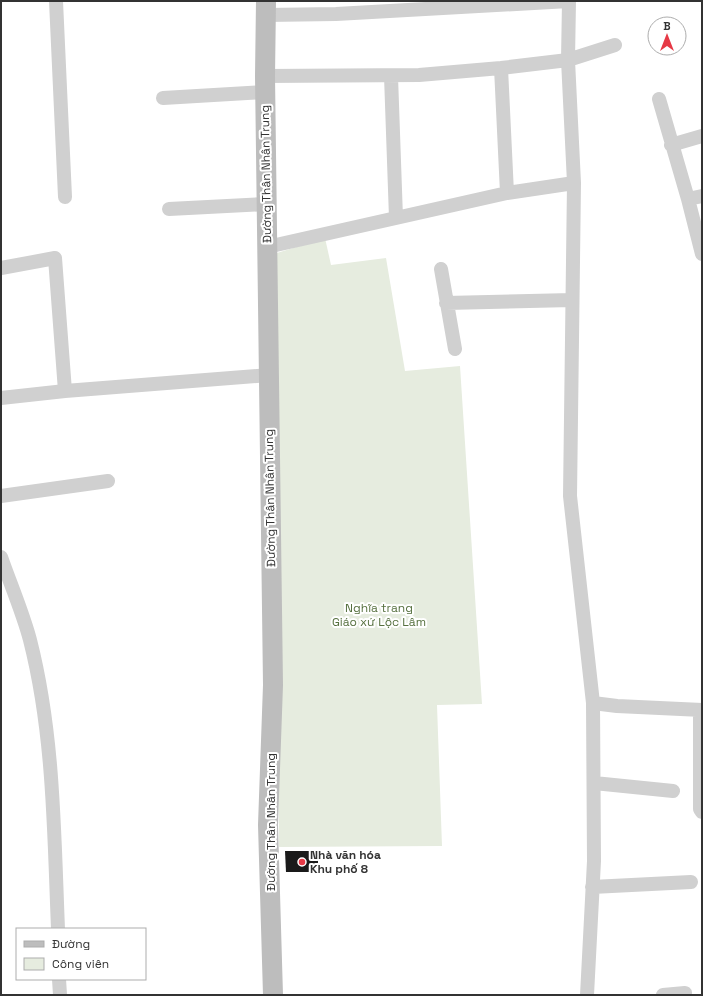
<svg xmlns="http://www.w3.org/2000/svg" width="703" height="996" font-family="'Space Grotesk',sans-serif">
<rect width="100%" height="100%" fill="#fff"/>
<path fill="#e6ecdf" d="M325,238l6,27 55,-7 19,113 55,-5 22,338 -45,1 5,141 -163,1 -2,-594z"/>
<path fill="#1a1a1a" d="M285,851h33v21h-32z"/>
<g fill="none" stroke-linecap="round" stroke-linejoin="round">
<path stroke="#d0d0d0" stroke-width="14" d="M56,1l9,196
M569,1l-1,59 6,123 -4,313 23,207 1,158 -7,134
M266,15l70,-1 233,-13
M501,68l6,125
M265,76l154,-1 82,-7 67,-8 47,-15
M391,76l5,142
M163,98l102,-6
M659,99l29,100 14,55
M671,145l31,-9
M688,199l14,-3
M169,209l97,-5
M267,247l240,-54 67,-10
M1,268l54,-10 10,133
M441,269l14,80
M446,303l126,-3
M1,398l64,-7 204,-16
M1,496l107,-15
M1,557c9,26 22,56 29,83 24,94 24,193 28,289
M593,703l24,3 85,4
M700,710v99l2,3
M594,783l79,8
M592,887l99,-5
M59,979l1,16
M663,995l22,-2"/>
<path stroke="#bdbdbd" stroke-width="20" d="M266,1l-1,75 8,609 -5,140 5,170"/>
</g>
<circle fill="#e63946" stroke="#fff" stroke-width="1.5" cx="302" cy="862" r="4"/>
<g text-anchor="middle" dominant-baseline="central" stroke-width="4" stroke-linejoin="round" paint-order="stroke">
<g font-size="12" fill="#333" stroke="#fff">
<text transform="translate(266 174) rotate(-91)">Đường Thân Nhân Trung</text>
<text transform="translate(270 498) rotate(-91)">Đường Thân Nhân Trung</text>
<text transform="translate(271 822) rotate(-90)">Đường Thân Nhân Trung</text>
</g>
<g font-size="12" fill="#56703f" stroke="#fff">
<text x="379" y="608">Nghĩa trang<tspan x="379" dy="14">Giáo xứ Lộc Lâm</tspan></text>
</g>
<g font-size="12" font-weight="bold" fill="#333" stroke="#fff" text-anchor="start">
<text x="310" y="855">Nhà văn hóa<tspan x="310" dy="14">Khu phố 8</tspan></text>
</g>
</g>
<rect width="703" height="996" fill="none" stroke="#333333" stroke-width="4"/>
<rect x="16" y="928" width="130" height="52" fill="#ffffff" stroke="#adadad"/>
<rect x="24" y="941" width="20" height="6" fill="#bdbdbd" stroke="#adadad"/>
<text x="52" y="948" font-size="12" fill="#333333">Đường</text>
<rect x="24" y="958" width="20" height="12" fill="#e6ecdf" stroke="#adadad"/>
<text x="52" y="968" font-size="12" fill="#333333">Công viên</text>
<g transform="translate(667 36)"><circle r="19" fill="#ffffff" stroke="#adadad"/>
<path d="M0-3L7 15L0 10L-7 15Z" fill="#e63946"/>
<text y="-6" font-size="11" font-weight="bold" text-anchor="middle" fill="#333333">B</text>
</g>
</svg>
